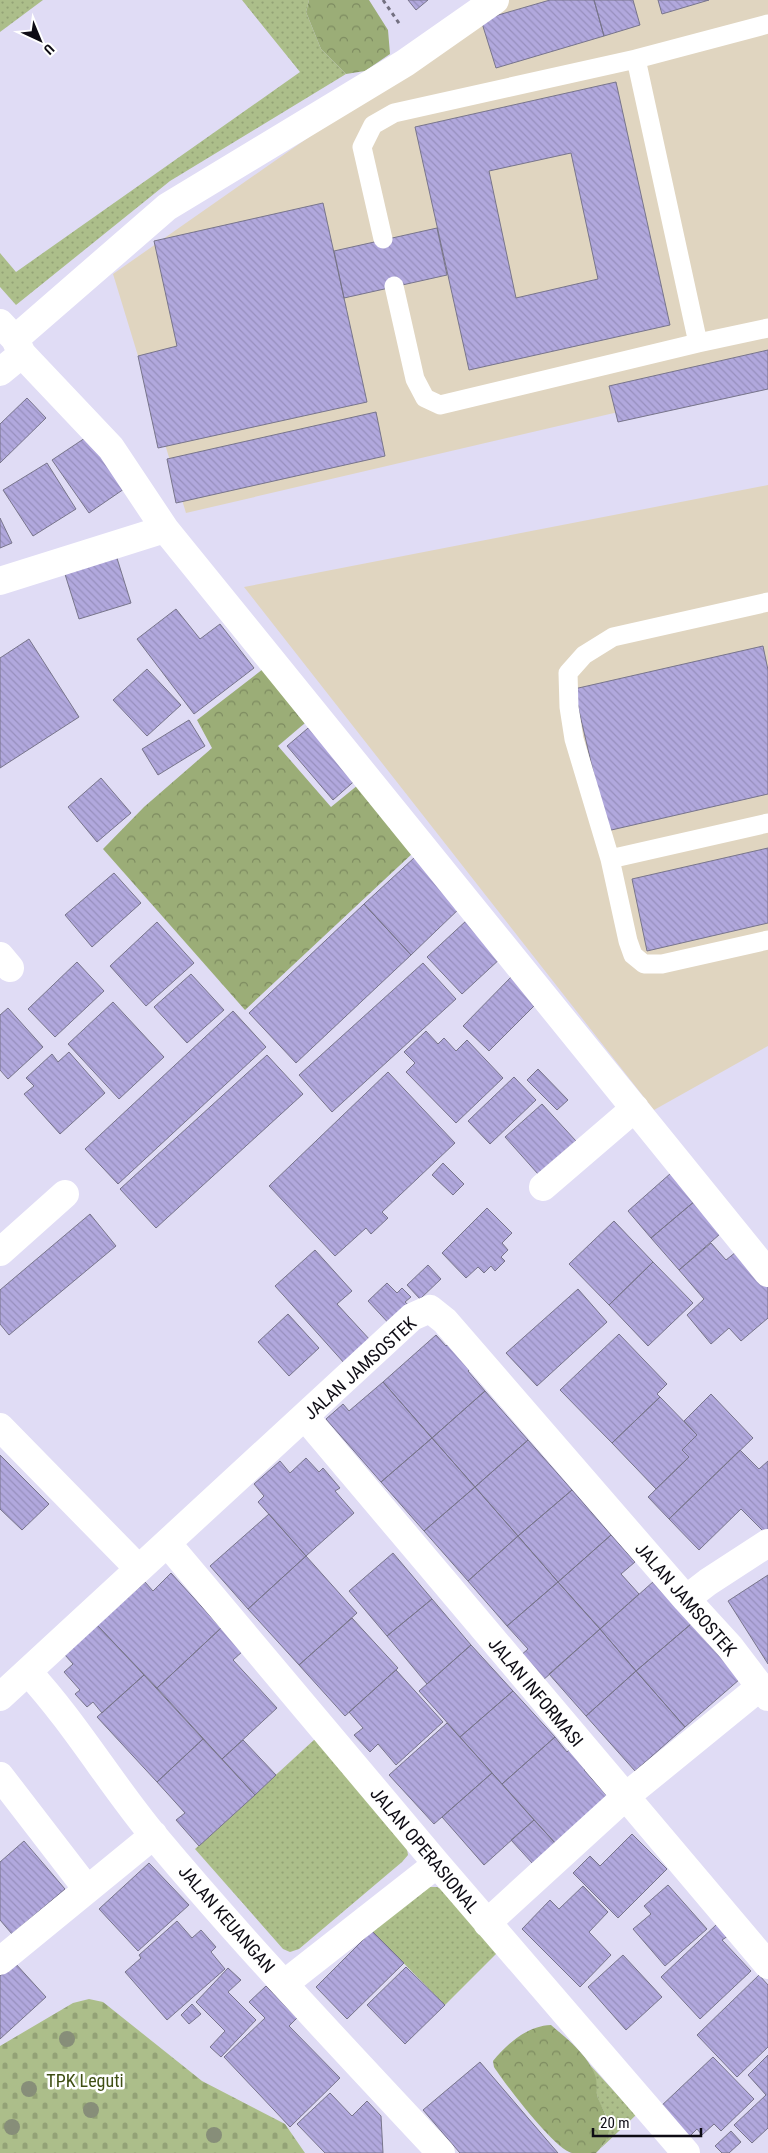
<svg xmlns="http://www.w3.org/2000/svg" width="768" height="2153" font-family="'Roboto Condensed',sans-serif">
<defs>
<pattern id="grass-dots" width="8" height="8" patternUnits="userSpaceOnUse" patternTransform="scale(1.25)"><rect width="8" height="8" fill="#acbe8a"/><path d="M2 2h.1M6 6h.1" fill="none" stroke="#93a276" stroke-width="1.8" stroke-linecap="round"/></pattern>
<pattern id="forest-crowns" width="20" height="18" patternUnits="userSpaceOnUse" patternTransform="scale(1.25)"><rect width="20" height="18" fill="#9bad77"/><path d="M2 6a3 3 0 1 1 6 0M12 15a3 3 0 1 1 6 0" fill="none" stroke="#7d8b60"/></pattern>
<pattern id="cemetery-stones" width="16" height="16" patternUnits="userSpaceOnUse" patternTransform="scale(1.25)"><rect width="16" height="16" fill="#acbe8a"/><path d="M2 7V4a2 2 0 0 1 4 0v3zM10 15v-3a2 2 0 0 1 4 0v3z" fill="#93a276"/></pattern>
<pattern id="building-back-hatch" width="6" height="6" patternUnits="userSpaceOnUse" patternTransform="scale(1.25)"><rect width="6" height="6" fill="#b1a8dd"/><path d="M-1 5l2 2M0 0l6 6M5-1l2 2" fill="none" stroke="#978fbd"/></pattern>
</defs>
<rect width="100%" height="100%" fill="#e0dcf5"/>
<path fill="#e0d5c0" d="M505,0h263v377l-582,136 -73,-239z
M768,485v561l-114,64 -410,-523z"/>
<path fill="url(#grass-dots)" d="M0,0h43l-43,32z
M242,0h67l-3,12 15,37 25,25 -176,107 -154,124 -16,-18v-34l16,19 284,-200z
M315,1739l91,104 2,12 -6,7 -103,87 -9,3 -7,-3 -88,-100z
M428,1887h9l6,3 56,61 -54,54 -73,-74z
M590,2065l46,50 -35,33c19,-27 0,-32 -5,-57 -3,-12 0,-14 -6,-26z"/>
<path fill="url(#forest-crowns)" d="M309,0h60l19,30 2,24 -25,17 -19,3 -25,-25 -15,-37z
M263,669l42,54 -27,23 53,61 27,-22 56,67 -169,158 -142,-161 41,-42 68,-59 -15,-28z
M551,2025c16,14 36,29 44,50 3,7 0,15 3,23 10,24 20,33 -2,55 -8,0 -17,0 -24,0 -17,-3 -67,-69 -78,-86l-1,-6c15,-18 34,-35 58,-36z"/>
<path fill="url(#cemetery-stones)" d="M89,1999l14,3 99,79 83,43 20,29h-305v-107l73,-43z"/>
<path fill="url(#building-back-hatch)" stroke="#78758b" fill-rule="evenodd" d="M408,0h20l-12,10z
M550,0h44l10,36 -108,32 -15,-48z
M594,0h39l7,25 -36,11z
M658,0h51l-47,14z
M616,82l54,243 -201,45 -54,-243zM571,153l27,126 -82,19 -27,-127z
M323,203l44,199 -209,46 -20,-92 39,-10 -23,-105z
M437,228l10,47 -103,23 -10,-47z
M768,350v39l-150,33 -9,-36z
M27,398l19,20 -46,45v-39z
M376,412l9,44 -209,47 -9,-44z
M88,436l36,53 -35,24 -37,-53z
M47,463l29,46 -43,27 -30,-46z
M0,518l12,25 -12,5z
M116,555l15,48 -52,16 -15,-48z
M176,609l24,30 20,-15 34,44 -60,46 -57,-75z
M29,639l50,78 -79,51v-110z
M763,646l5,24v124l-161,37 -33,-142z
M147,669l34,36 -34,31 -34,-36z
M189,720l16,26 -47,29 -16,-26z
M314,723l46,53 -27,24 -46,-54z
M101,778l30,35 -34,29 -29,-35z
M768,848v75l-121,28 -15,-72z
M415,857l47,49 -51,49 -47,-51z
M114,873l27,30 -49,44 -27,-32z
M364,904l47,51 -115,108 -47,-50z
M467,920l35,37 -40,37 -35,-37z
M157,922l37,41 -48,43 -36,-40z
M77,962l27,29 -49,46 -27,-28z
M423,963l33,36 -124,113 -33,-37z
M515,973l26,26 -52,52 -26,-25z
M191,974l33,36 -37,33 -33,-36z
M113,1002l51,55 -45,42 -51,-55z
M8,1008l35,39 -35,32 -8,-9v-55z
M233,1011l33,36 -148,137 -33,-35z
M426,1031l12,13 6,-6 12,13 11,-11 36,38 -47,45 -50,-51 9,-9 -11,-11z
M69,1052l36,41 -45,41 -36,-40 10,-8 -8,-8 26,-24 6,8z
M267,1055l36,39 -147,134 -36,-39z
M538,1069l30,31 -11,10 -30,-30z
M388,1072l67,71 -73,69 6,6 -17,16 -5,-6 -31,28 -66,-70z
M514,1077l22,23 -46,44 -22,-23z
M542,1104l34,37 -38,33 -33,-37z
M443,1163l21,21 -11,11 -21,-20z
M671,1173l24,28 -44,37 -23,-27z
M695,1201l33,26 -49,43 -28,-32z
M487,1208l25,25 -10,10 6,7 -7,7 4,4 -10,10 -4,-5 -7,7 -6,-6 -12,11 -24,-25z
M90,1214l26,32 -107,89 -9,-11v-34z
M614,1221l39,41 -44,43 -40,-41z
M711,1243l15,17 15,-12 27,30v40l-27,23 -12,-13 -18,16 -24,-29 17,-16 -25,-29z
M315,1250l37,41 -15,13 34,37 -26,23 -70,-78z
M653,1262l40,41 -45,43 -39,-41z
M428,1265l13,14 -21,20 -13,-14z
M387,1283l10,10 5,-5 9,9 -6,5 8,7 -20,19 -25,-27z
M578,1289l29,33 -70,64 -31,-33z
M288,1314l31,34 -30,28 -31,-34z
M619,1334l48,50 -10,10 3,3 -48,46 -52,-53z
M436,1335l10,11 7,-6 22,25 -7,6 17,20 -53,47 -49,-56z
M383,1382l49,56 -51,44 -55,-63 17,-15 6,7z
M485,1391l43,49 -53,47 -43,-49z
M711,1394l42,44 -84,81 -21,-22 41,-40 -7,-7 15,-15 -13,-14z
M660,1397l37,38 -15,15 7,7 -33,32 -44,-46z
M432,1438l43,49 -51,44 -43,-49z
M528,1440l44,50 -54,46 -43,-49z
M740,1450l19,19 9,-8v75l-27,-27 -42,41 -30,-31z
M0,1455l49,49 -27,26 -22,-21z
M306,1458l13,14 4,-4 17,20 -5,3 19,22 -48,43 -48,-54 6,-6 -10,-12 26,-23 10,12z
M475,1487l43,49 -50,45 -44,-50z
M572,1490l39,45 -53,47 -40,-46z
M269,1514l37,42 -58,53 -38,-43z
M611,1535l24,27 -14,12 18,20 -39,35 -42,-47z
M518,1536l40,46 -51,44 -39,-45z
M393,1553l39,46 -45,37 -38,-45z
M306,1556l51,57 -58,52 -51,-56z
M171,1573l50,55 -64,60 -60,-63 48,-43 8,9z
M768,1575v89l-40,-63z
M654,1581l37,43 -55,47 -36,-42z
M558,1582l42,47 -58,52 -22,-25 8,-7 -21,-23z
M432,1599l39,46 -44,39 -40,-48z
M352,1618l46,50 -53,48 -46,-51z
M691,1624l49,55 -55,48 -49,-56z
M97,1625l47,50 -42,38 -9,-11 -6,5 -12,-13 5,-4 -16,-18 9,-8 -8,-9z
M221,1628l22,23 -10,9 44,48 -55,51 -65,-71z
M600,1629l36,42 -50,45 -37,-42z
M471,1645l42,46 -53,46 -41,-46z
M396,1670l47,52 -47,43 -18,-21 -8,8 -16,-17 9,-7 -14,-16z
M636,1671l49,56 -50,44 -49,-55z
M144,1675l59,64 -46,43 -60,-65z
M513,1691l42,46 -53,47 -42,-47z
M447,1723l45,50 -58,51 -45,-49z
M555,1737l12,15 7,-7 17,18 -7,7 24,27 -52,47 -54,-60z
M203,1739l52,56 -56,51 -23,-26 9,-7 -28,-31z
M243,1740l33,35 -21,20 -33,-36z
M492,1773l42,47 -50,45 -42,-48z
M534,1820l22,24 -23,20 -22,-24z
M632,1834l35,35 -49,49 -45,-45 17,-17 10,10z
M24,1841l41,48 -53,45 -12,-14v-58z
M149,1863l40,42 -51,46 -39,-42z
M668,1885l39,44 -42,37 -32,-37 18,-15 -7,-8z
M583,1886l25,26 -19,20 22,23 -31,32 -58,-58 28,-29 9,9z
M177,1921l15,17 9,-8 15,17 -5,5 14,17 -58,51 -42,-48 16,-14 -2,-3z
M717,1924l11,12 -6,4 29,31 -51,48 -39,-42z
M372,1931l32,32 -57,56 -31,-32z
M623,1955l39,42 -36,33 -38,-43z
M15,1963l31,34 -46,42v-63z
M406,1967l39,38 -40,39 -38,-39z
M228,1968l13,12 -13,12 28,28 -35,37 -11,-10 15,-16 -29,-29z
M759,1975l9,10v62l-31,30 -40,-42z
M266,1986l31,32 -8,8 51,52 -50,49 -66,-70 41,-39 -16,-16z
M192,2004l9,10 -12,10 -8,-9z
M768,2055v73l-16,15 -18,-18 32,-30 -18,-20z
M713,2057l41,42 -33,32 -7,-7 -12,11 -5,-6 -9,9 -29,-30z
M480,2062l78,91h-98l-37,-43z
M330,2093l22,23 15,-15 14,15 2,37h-58l-28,-29z
M731,2131l10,11 -12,11h-7l-7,-7z"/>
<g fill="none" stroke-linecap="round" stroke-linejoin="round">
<path stroke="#737081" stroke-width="3" stroke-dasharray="4 4" stroke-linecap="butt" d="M383,0l18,26"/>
<path stroke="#fff" stroke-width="19" d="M768,24l-132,35 62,284 70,-15
M383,239l-21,-92 11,-22 21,-12 242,-54
M394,286l21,93 10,19 15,7 258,-62
M768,602l-155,35 -29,18 -16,18 1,34 5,32 36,120 18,82 5,14 11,9h18l106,-24
M610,859l158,-36"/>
<path stroke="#fff" stroke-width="28" d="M0,323l15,16 7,15 89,94 54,81 603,744
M15,339l152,-132 238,-144 90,-63
M0,372l22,-18
M0,581l165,-52
M0,956l10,12
M543,1187l92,-79
M0,1252l65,-58
M305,1417l463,548
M0,1427l138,141
M167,1543l270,321 249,289
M686,1599l22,-17 60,-39
M28,1672c47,51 82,111 126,164 92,110 190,213 287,317
M0,1697l412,-380 18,-8 15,12 241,278 44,48 38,50
M0,1776l87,113
M487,1923l138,-126 135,-110
M0,1961l154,-126
M284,1984l153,-120"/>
</g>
<g fill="#878e79">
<circle cx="67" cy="2039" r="8"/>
<circle cx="29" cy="2089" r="8"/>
<circle cx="91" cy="2110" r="8"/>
<circle cx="12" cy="2127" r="8"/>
<circle cx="214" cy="2135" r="8"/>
</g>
<g text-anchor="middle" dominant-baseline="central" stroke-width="5" stroke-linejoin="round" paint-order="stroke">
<g font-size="18" fill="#0e0c14" stroke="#fff">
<text transform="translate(360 1368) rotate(-42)">JALAN JAMSOSTEK</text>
<text transform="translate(686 1599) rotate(49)">JALAN JAMSOSTEK</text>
<text transform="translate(536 1692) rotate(50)">JALAN INFORMASI</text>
<text transform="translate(425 1850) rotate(50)">JALAN OPERASIONAL</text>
<text transform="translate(227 1919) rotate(49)">JALAN KEUANGAN</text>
</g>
<g font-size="18" fill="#3f4f14" stroke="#fff">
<text x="85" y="2080">TPK Leguti</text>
</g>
</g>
<g transform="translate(40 40) rotate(136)" stroke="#ffffff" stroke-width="4" paint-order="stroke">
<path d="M0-4L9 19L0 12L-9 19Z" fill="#0e0c14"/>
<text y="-8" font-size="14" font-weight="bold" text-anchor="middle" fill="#0e0c14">U</text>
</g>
<path d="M593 2128v8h108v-8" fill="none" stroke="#0e0c14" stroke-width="2.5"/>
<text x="600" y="2128" font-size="15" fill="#0e0c14" stroke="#ffffff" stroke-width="4" paint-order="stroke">20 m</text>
</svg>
